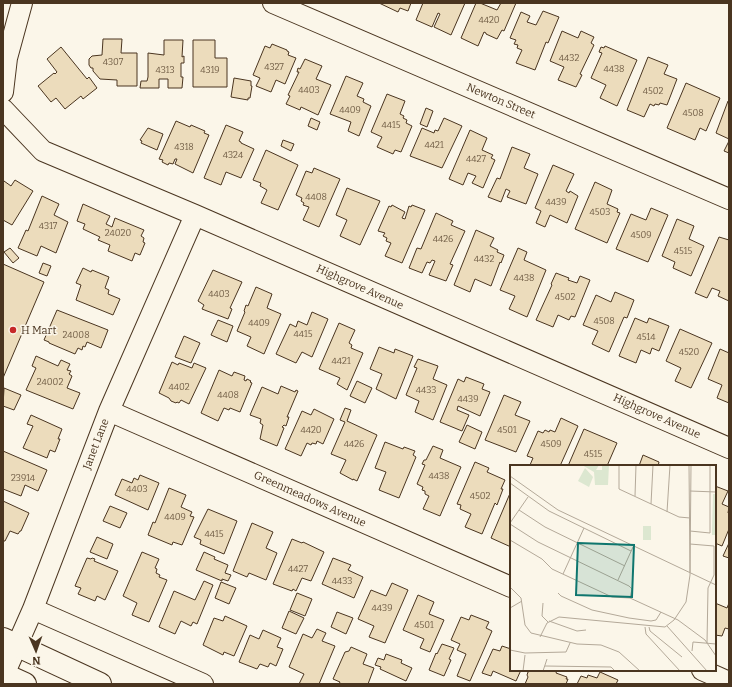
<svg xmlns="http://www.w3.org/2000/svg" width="732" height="687" font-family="Bitter,serif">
<rect width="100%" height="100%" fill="#fbf6e9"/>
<path fill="#ecdcbc" stroke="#4a3520" d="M379,3h32l-3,8 -8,-3 -2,4z
M423,3h42l-14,32 -17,-8 6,-13 -2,-1 -6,14 -16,-7z
M476,3h4l17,7 4,-7h15l-12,28 -2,-1 -5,9 -11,-5v-1l-2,-1 -6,14 -17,-8z
M543,11l16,6 -11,26 -2,-1 -11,28 -19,-7 6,-13 -5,-2 1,-3 -4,-1 2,-4 -6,-2 11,-26 9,4 -3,6 9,3z
M562,31l16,7 3,-7 13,6 -3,6 3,2 -14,29 2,1 -6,12 -18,-7 6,-13 -14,-6z
M103,39h19l-1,14h16v33h-20v-6l-17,-1 -7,-8v-3h-2l-2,-3v-6l3,-3 10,-1z
M164,40h19l-1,17 2,-1v7h-3v14h2l-1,11h-14v-9h-9v9h-19l1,-7h6l1,-4v-24l16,2z
M193,40h22v18h12v29h-34z
M272,44l15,6v1l2,1 -1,3 8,3 -11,26 -9,-4 -5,12 -15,-6 4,-8 -7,-3 12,-29 5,2z
M605,46l32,14 -20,46 -17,-8 6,-13 -15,-7 11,-25 -3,-1 2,-5 3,1z
M61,47l26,32 2,-2 8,11 -14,11 -2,-3 -16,13 -9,-11 -5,4 -13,-16 16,-13 1,1 2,-2 -10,-13z
M648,57l20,8 -4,9 13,5 -10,26 -7,-2 -1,2 -4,-1 -1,2 -4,-2 -6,13 -17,-7z
M305,59l17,7 -6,13 15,6 -13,30 -17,-8 -1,3 -14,-6 4,-8 -2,-1 11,-23h-2l1,-4 2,1z
M346,76l17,7 -6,13 7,3 -1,3 8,4 -12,30 -11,-5 3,-9 -21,-8z
M234,78l17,3v5h1l-2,12h-2v2l-17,-3z
M686,83l34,15 -14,33 -6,-3 -5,12 -28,-12z
M387,94l18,7 -5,13 4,2 -1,2 4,2 -1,3 6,3 -11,26 -6,-2 -2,4 -16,-7 5,-10 -11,-5z
M728,101h1v38l-13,-6z
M426,108l7,3 -6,16 -7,-3z
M311,118l9,4 -3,8 -9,-4z
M444,118l18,8 -20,42 -32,-12 12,-28 12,5 1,-3 3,1z
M176,121l14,6 1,-2 14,6 -1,2 5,2 -16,38 -18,-9 2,-5h-2l-2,5 -4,-1 -1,2 -6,-3 1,-2 -4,-1z
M226,125l17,7 -4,9 2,1v1l13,6 -13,29 -15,-6 -5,13 -17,-7z
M148,128l15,6 -6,16 -16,-7 1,-2 -2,-1z
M470,130l17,8 -5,12 11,5 -2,3 4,2 -12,28 -11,-5 4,-7 -8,-3 -5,12 -14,-6z
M283,140l11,4 -3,7 -10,-5z
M729,141v12l-5,-2z
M512,147l18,7 -6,14 14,6 -12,30 -19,-7 3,-6 -4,-2 -5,13 -13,-5 9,-19 3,1z
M266,150l32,15 -20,45 -17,-7 6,-13 -7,-4 1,-3 -8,-3z
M553,165l21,9 -8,17 3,2 1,-2 8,5 -11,27 -17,-8 -5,12 -9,-4 5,-12 -6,-3z
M314,168l26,11 -21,48 -16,-7 6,-13 -6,-2 1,-2 -3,-2 1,-3 -6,-3 10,-24 6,2z
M15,180l18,11 -21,34 -9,-5v-37l1,-2 7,5z
M595,182l17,8 -5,14 11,5 -1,3 3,1 -13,30 -32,-14z
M347,188l33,13 -20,44 -20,-9 7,-16 -11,-5z
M42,196l17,8 -5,11 14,7 -12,31 -15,-7 -4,10 -19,-8 8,-18 2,1z
M83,204l27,12 -4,8 6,3 3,-9 29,12 -3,6 3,2 -1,4 2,1 -5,12 -5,-2 -3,8 -24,-10 2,-6 -12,-5 2,-3 -17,-8 2,-5 -8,-3z
M392,205l13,7 -3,6 3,1 4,-13 2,1 1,-2 13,5 -23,53 -17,-7 6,-13 -5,-2 1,-3 -4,-2 2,-3 -7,-2 11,-25 2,1z
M651,208l17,7 -20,47 -32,-13 15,-35 15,6z
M436,213l17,8 -2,4 14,6 -15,33 3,1 -7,16 -17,-6 6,-14 -3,-1 -2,3 -3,-1 -5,11 -13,-5 8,-20 4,1z
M677,219l17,7 -5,13 15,7 -13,30 -18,-8 2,-6 -13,-6z
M476,230l18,8 -4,8 8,4 -1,2 7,3 -3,8 -1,-1 -9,24 -16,-7 -5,13 -16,-7z
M719,237l10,3v61l-11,-5 2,-5 -8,-3 -5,10 -12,-5z
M10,248l9,10 -6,5 -9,-11z
M518,248l9,4 -3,8 22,10 -19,47 -18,-8 6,-13 -15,-6z
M43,263l8,3 -4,10 -8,-3z
M3,264l41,18 -41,96z
M83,268l8,4 1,-2 17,7 -4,11 4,2 -1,4 12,5 -7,16 -37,-15 5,-15 -5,-2z
M213,270l29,12 -12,26 2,1 -4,10 -26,-10 2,-4 -6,-4z
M556,273l13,5 -1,2 9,3 3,-7 10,4 -15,37 -4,-1 -2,4 -11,-5 -5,12 -17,-7 16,-35 -1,-1z
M256,287l16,7 -5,14 14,6 -17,40 -17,-8 4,-9 -14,-6 8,-19 -1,-1 2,-6 2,1z
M615,292l19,8 -7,18 -3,-1 -15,35 -17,-8 6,-13 -15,-6 13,-30 15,7z
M57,310l51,20 -7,18 -14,-6 -2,5 -2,-1 -1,4 -4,-2 -3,6 -26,-11v-1l-5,-2z
M312,312l16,7 -16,38 -10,-5 -6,11 -20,-9 14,-30 6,3 2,-6 9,4z
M635,318l12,5 2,-5 20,8 -10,25 -7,-3 -2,6 -9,-4 -5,13 -17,-7z
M218,320l15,6 -6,16 -16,-7z
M339,323l16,7 -6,13 3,2 -1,3 12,5 -16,37 -10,-6 3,-6 -21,-9z
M680,329l32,14 -21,45 -16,-7 6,-13 -15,-7z
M184,336l16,7 -9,20 -16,-6z
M379,347l15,6 1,-4 18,7 -17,43 -20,-10 6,-15 -12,-5z
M720,349l9,4v50l-12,-5 5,-13 -14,-6z
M36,356l22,10 3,-6 9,4 -3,6 4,1 -2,3 3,2 -5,12 13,5 -7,16 -47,-19 10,-22 -4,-2z
M418,359l20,7 -5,13 14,6 -14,35 -18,-8 4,-11 -13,-6 11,-27 -3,-1z
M172,362l6,3 1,-2 13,5 2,-5 12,5 -17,36 -8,-4 -2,3 -2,-1 -1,1 -5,-2 -2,-3 -10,-5z
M219,370l13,6 2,-4 11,4 -1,4 2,1 1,-2 4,2 -1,1 2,1 -12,29 -10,-4 -1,2 -5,-2 -6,13 -17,-8z
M466,377l18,7 -2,5 8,3 -10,24 -22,-10 -1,4 12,5 -7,16 -22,-9 18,-43 6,3z
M357,381l15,7 -7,15 -15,-7z
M281,386l14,6 1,-2 2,1 -11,26h2l-3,9 -2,-1 -2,2 2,1 -7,18 -17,-7 3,-14 -3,-2 1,-4 -11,-4 12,-28 16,7z
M4,388l17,7 -7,15 -11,-4z
M504,395l17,7 -6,13 15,6 -14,31 -31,-12z
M345,408l6,2 -4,11 30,14 -20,46 -4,-2v1l-13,-7 6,-13 -15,-6 14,-32 -5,-2z
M314,409l20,10 -11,25 -6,-3 -1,3 -4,-1 -1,2 -4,-2 -6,13 -16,-7 17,-38 9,4z
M31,415l31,14 -4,10h2l-5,13 -5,-2 -3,8 -24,-10 10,-22 -6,-2z
M561,418l17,8 -18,40 -30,-1 3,-7 -6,-2 11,-25 5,2 2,-3 4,2 1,-2 5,2z
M467,425l15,7 -7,17 -16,-7z
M584,429l33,14 -10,23h-39z
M385,442l18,7 1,-2 11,4 -2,4 3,2 -17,41 -20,-8 7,-18 -11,-4z
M433,446l10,4 -3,8 21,9 -21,49 -17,-7 6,-13 -4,-2v-3l-3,-1 1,-3 -6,-3 8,-19 -3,-1 2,-4h2z
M3,451l44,19 -9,21 -13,-6 -4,11 -18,-7z
M643,455l16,7 -1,4h-19z
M475,462l14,6 -2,4 18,8 -4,9h2l-6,16 -2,-2 -13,31 -17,-7 6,-13 -11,-5 1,-4 -4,-1z
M140,475l19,8 -11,27 -33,-15 7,-16 10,4 2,-5 4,2z
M715,486l13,5 -6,13 7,3 -1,6h1v16l-7,17 -7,-3v1z
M169,488l17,7 -5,12 11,5 -2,4 4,1 -12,28 -9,-3 -1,3 -24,-10 5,-13 2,1z
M511,491v56l-20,-9z
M3,501l26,12 -8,18h-1l-2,3 -8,-3 -5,10h-2z
M110,506l17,7 -7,15 -17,-7z
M208,509l29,12 -13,33 -24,-10 1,-4 -7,-3z
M252,523l21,9 -7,16 11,5 -11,27 -17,-7 -2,4 -14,-6z
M97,537l16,7 -6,15 -17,-7z
M292,539l10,4 1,-1 21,10 -13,29 -9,-3 -6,13 -3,-2 -1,2 -19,-7z
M729,543v15l-6,-2z
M142,552l17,7 -4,9 2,1 -1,4 4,2 -1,2 8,3 -18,42 -17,-7 5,-12 -14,-7z
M204,552l11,5 -1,2 14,6 -3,8 6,2 -3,6 -6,-2v2l-26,-11z
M87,558l4,1 1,-1 3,1 -1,2 24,10 -13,29 -8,-4 -2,5 -17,-7 3,-6 -6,-2z
M333,558l18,7 -3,5 15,7 -9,21 -32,-14z
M204,581l9,4 -16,39 -4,-2 -2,4 -10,-5 -6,13 -16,-7 15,-36 21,9z
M221,582l15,6 -7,16 -14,-6z
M392,583l16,7 -23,53 -16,-6 5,-11 -16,-7 13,-29 15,6z
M297,593l15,6 -7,17 -15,-6z
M418,595l16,7 -5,12 15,6 -14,32 -10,-4 4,-9 -21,-9z
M715,603l12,5 2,-5v26l-4,-1 -3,8 -7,-1z
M289,611l15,7 -8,16 -14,-6z
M337,612l16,6 -7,16 -15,-7z
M471,615l18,7 -3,6 6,3 -22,50 -13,-5 9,-22 -9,-4 3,-6 -9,-4 10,-23 8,3z
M225,616l22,10 -13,30 -10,-4 -1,3 -20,-10 11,-27 9,3z
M317,629l9,4 -4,8 13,5 -16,38h-20l5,-10 -15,-7 14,-33 9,4z
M263,630l18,8 -4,9 6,2 -7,17 -6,-3 -2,4 -8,-3 -3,5 -18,-7 11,-27 9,4z
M442,644l12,4 -5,11 2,1 -7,16 -15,-6 7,-17 1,1z
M502,646l9,3v-1v22h10l-5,11 -23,-10 -2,5 -9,-3 11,-24 7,2z
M351,647l16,7 -4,10 11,4 -6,16h-29l1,-2 -7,-3 12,-27 4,-1z
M386,654l16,6 -1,3 11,5 -6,13 -26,-12 1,-2 -6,-2 3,-7 6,2z
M531,670h26l-1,3 11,4 -1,2h2l-2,5h-41l3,-7 -1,-2 1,-3z
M600,672l18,8 -2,4h-39l4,-8 6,2 1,-3 9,3z"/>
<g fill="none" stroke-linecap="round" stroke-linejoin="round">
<defs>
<path id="minor" d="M273,3l456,196
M3,92l4,-34 15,-55
M3,109l40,42 152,64 534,233
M109,411l402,176
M33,609l170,75
M702,670l27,12
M3,677l30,-68 76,-198 86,-196"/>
<path id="highway" d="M3,639l97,45
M3,674l22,10"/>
</defs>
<use href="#minor" stroke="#4a3520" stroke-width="22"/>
<use href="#highway" stroke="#4a3520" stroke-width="24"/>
<use href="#minor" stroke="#fbf6e9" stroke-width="20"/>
<use href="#highway" stroke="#fbf6e9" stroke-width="22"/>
</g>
<circle fill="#c62828" stroke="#fbf6e9" stroke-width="1.5" cx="13" cy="330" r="4"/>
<g text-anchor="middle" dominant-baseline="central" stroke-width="3" stroke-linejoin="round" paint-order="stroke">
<g font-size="9" fill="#725f47">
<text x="489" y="20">4420</text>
<text x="569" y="58">4432</text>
<text x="113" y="62">4307</text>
<text x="274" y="67">4327</text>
<text x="614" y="69">4438</text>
<text x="165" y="70">4313</text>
<text x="210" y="70">4319</text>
<text x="309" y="90">4403</text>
<text x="653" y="91">4502</text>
<text x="350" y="110">4409</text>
<text x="693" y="113">4508</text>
<text x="391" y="125">4415</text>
<text x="434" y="145">4421</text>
<text x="184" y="147">4318</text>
<text x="233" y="155">4324</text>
<text x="476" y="159">4427</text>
<text x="316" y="197">4408</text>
<text x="556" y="202">4439</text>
<text x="600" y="212">4503</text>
<text x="48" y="226">4317</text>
<text x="118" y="233">24020</text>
<text x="641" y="235">4509</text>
<text x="443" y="239">4426</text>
<text x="683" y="251">4515</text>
<text x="484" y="259">4432</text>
<text x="524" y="278">4438</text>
<text x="219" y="294">4403</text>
<text x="565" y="297">4502</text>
<text x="604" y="321">4508</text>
<text x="259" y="323">4409</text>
<text x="303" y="334">4415</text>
<text x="76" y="335">24008</text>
<text x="646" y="337">4514</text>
<text x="689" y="352">4520</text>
<text x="341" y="361">4421</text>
<text x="50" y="382">24002</text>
<text x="179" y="387">4402</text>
<text x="426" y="390">4433</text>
<text x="228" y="395">4408</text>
<text x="468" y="399">4439</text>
<text x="311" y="430">4420</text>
<text x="507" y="430">4501</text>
<text x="354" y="444">4426</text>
<text x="551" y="444">4509</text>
<text x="593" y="454">4515</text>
<text x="439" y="476">4438</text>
<text x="23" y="478">23914</text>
<text x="137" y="489">4403</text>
<text x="480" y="496">4502</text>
<text x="175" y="517">4409</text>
<text x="214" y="534">4415</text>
<text x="298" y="569">4427</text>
<text x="342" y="581">4433</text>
<text x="382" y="608">4439</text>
<text x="424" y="625">4501</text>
</g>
<g font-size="11" fill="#4a3520" stroke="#fbf6e9">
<text transform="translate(501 101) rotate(23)">Newton Street</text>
<text transform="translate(360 287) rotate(24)">Highgrove Avenue</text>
<text transform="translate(657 416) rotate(24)">Highgrove Avenue</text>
<text transform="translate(96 444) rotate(-69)">Janet Lane</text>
<text transform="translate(310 499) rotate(24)">Greenmeadows Avenue</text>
</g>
<g font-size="11" fill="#4a3520" stroke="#fbf6e9" text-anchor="start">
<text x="21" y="330">H Mart</text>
</g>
</g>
<g transform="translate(510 465)">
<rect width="206" height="206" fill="#fbf6e9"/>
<path d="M72,0h17l-3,5h6v-5h7l-1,20h-13l-1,-13zM75,3l8,9 -4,10 -11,-6zM203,29h3v41h-4v-5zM133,61h8v14h-8z" fill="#dce7d0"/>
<path fill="none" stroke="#b4a999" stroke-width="1" d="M109,0v24l60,28 11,1M179,0l1,107M0,11l48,34 158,75M0,18l39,28 82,40M180,26l26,1M125,31l1,-31M141,39l2,-39M9,45l26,17 80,39M157,47l3,-47M0,58l18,-26M0,59l28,18 91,44 3,3 -2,9M180,66l20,2v-68M0,75l32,19 10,10 60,28 18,1 48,22 27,20 11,16M180,79l24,2v29l-6,13 -1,55M53,109l21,-46M180,110l1,-110M108,115l15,-33M0,122l11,11 4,27 6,8 46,11 24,1 18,7 21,19M48,128l3,3 31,14 37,8 22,3 5,-1 5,-8M33,138l-1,13 6,6M0,143l12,-7M39,156l28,10 9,-1M157,161l40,45M135,162l1,7 34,37M139,162l1,4 32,26M30,172l7,-14 12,-6 106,10 9,-7 12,-18 4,-27M0,185l15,3 41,-1 4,-9M182,186l1,-9 23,2M35,201l66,1 4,4M13,206l2,-16M33,206l4,-12"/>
<path fill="#0f766e" fill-opacity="0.15" stroke="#0f766e" stroke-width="2" d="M68,78l56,2 -2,52 -56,-2z"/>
<rect width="206" height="206" fill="none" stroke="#4a3520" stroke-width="2"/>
</g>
<rect width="732" height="687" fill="none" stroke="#4a3520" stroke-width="8"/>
<g transform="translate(36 651) rotate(178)" stroke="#fbf6e9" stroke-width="3" paint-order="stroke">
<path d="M0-3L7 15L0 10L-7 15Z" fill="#4a3520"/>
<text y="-6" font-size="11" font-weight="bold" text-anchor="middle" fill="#4a3520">N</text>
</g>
</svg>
